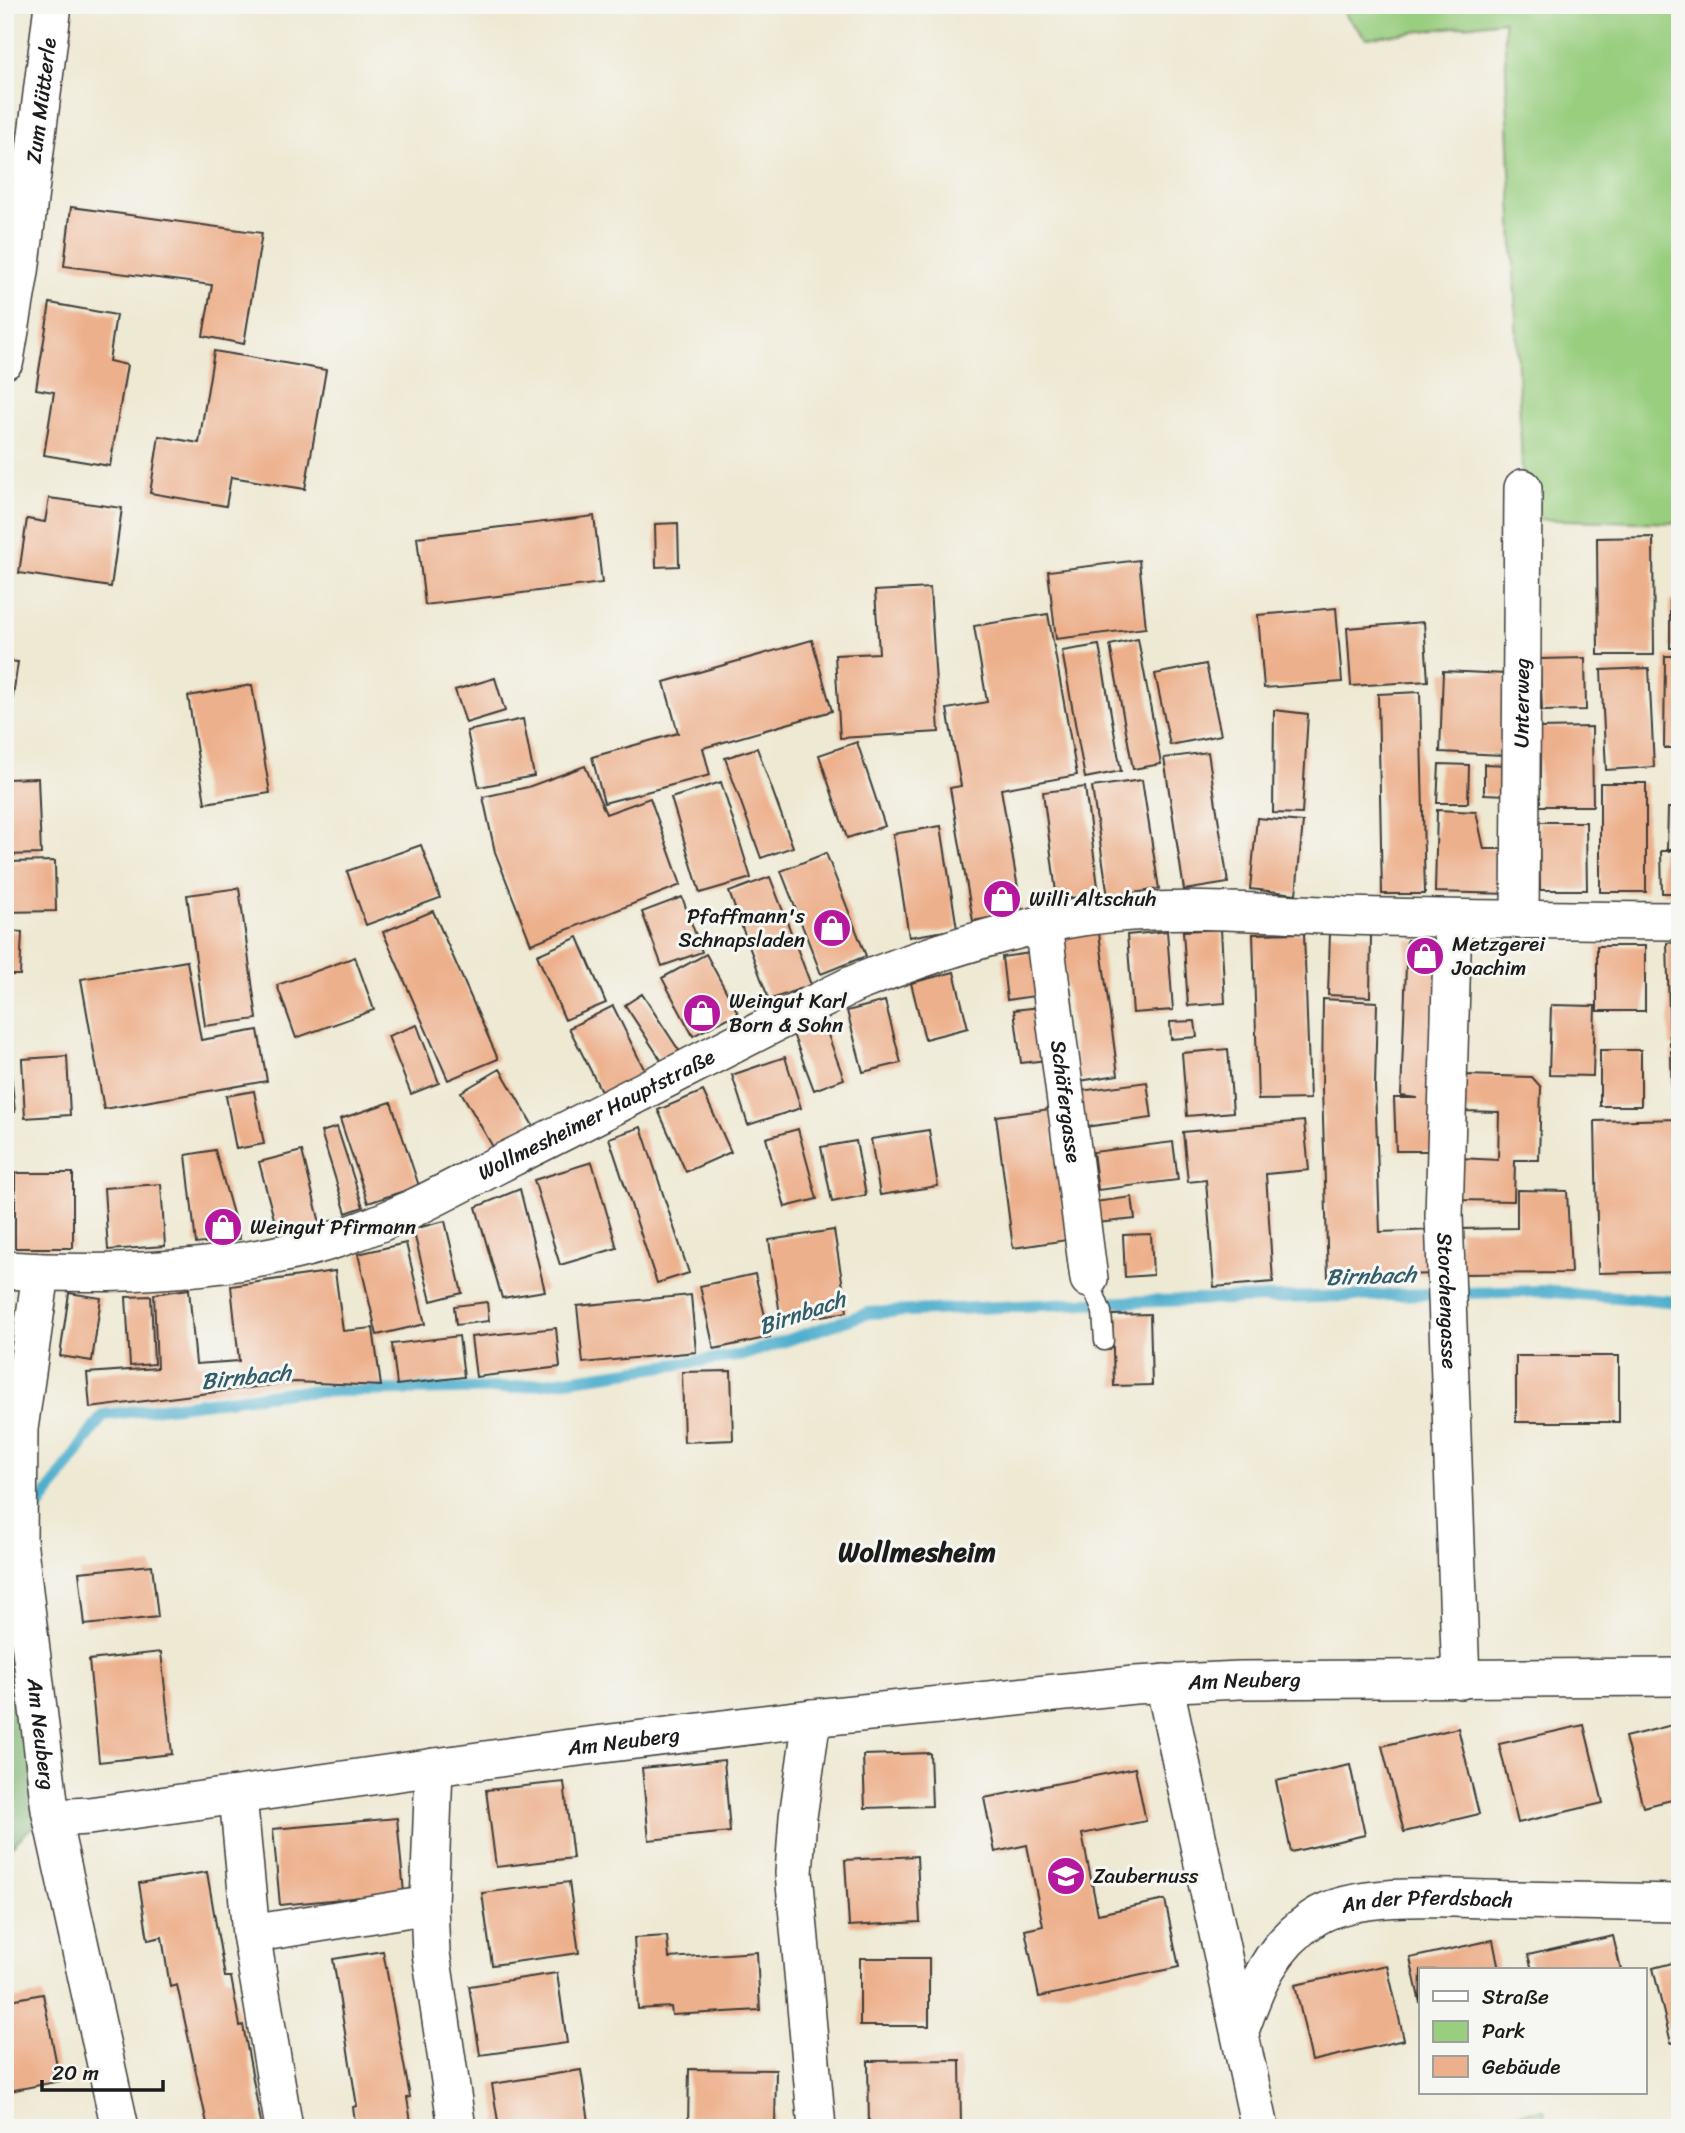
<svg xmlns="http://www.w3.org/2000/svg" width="1685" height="2133" font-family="Sriracha,sans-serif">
<rect width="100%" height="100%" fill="#f6f6f2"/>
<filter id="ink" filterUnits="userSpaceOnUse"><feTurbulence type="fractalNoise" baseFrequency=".0143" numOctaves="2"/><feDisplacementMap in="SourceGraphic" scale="14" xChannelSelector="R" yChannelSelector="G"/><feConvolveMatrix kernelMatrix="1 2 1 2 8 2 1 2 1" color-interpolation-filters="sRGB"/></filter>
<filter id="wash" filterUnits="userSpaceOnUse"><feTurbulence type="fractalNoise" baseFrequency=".00686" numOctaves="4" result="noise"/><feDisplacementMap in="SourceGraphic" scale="28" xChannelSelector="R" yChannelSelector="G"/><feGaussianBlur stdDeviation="1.57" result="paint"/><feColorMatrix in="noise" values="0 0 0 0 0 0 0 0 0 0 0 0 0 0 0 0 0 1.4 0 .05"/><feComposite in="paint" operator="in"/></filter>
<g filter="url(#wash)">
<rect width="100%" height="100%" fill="#eee9d3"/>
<path fill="#99ce7f" stroke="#5a754e" stroke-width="2" d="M1344,5h336v518l-156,-4 -20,-498 -138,17 -21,-23z
M1544,2110l3,18h-112l-1,-5z"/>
<path fill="#7ab16e" stroke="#4b6645" stroke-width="2" d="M5,1490l45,320 -45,43z"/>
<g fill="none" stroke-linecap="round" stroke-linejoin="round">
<path stroke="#4eaecd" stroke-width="12" d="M28,1522l75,-107 187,-23 220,-4 233,-33 125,-42 217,-10 456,-12 139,11"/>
</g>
<g id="blocks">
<path fill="#edb08c" d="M71,207l191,26 -18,111 -41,-8 9,-51 -148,-19z
M50,303l66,12 -7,46 18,4 -17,101 -66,-11 10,-63 -18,-3z
M214,351l112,19 -21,119 -74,-12 -5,29 -76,-13 9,-57 40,7z
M49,498l73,10 -11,79 -92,-14 8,-54 18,3z
M594,516l8,67 -177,22 -8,-68z
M678,523l1,43 -23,1 -1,-43z
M1653,537l1,118h-56l-1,-117z
M1139,560l7,68 -90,11 -8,-68z
M930,588l9,144 -99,6 -5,-83 44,-2 -4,-62z
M1670,600h10v48h-10z
M1336,608l6,74 -78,6 -6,-73z
M1048,614l29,161 -76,14 21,123 -49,9 -23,-133 11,-2 -14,-77 40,-7 -13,-76z
M1424,622l4,59 -77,5 -4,-58z
M1138,639l23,125 -28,5 -23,-124z
M812,640l20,71 -129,37 7,27 -106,28 -12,-46 86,-24 -14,-51z
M1099,645l22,126 -36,7 -23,-127z
M1665,656h15v92h-16z
M1585,658l1,52 -44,1 -2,-52z
M5,661l13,1 -7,48 -6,-1z
M1206,664l15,71 -51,10 -15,-71z
M1649,668l5,99 -48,3 -5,-100z
M1443,671l63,3 -3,81 -63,-3z
M495,678l10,33 -39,12 -11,-33z
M252,685l18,108 -65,10 -17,-107z
M1420,692l5,202h-43l-4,-200z
M1274,710l34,4 -6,100 -29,-1z
M523,719l11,57 -55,11 -12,-56z
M1592,727l1,79h-53l-1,-78z
M857,742l28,84 -38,12 -28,-83z
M757,748l36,99 -32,11 -36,-100z
M1208,752l20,131 -44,7 -20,-132z
M1439,764l30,1 -1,38h-31z
M1484,764l25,1 -1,30 -24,-1z
M585,766l21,48 44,-16 31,87 -150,59 -36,-92 -12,-55 45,-10z
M38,778l3,76 -36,1v-76z
M1142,780l17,109 -51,8 -16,-110z
M721,782l30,96 -51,15 -29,-95z
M1600,783h46v109h-46z
M1085,787l14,107 -42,6 -14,-108z
M1668,808h12v41h-13z
M1437,810l39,2 8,37h26v45l-75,-2z
M1257,818l46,4 -7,72 -46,-5z
M1539,822h47l1,68h-47z
M941,826l16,103 -48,8 -16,-103z
M421,845l19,53 -74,27 -19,-54z
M1661,851h19v42h-18z
M826,853l40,103 -45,18 -40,-103z
M55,861l1,50 -51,1v-50z
M770,877l41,108 -42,15 -40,-108z
M239,888l18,131 -52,7 -18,-131z
M682,897l20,55 -40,14 -20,-54z
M433,911l65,148 -50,21 -65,-148z
M1221,929l4,74 -37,3 -5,-75z
M5,931l17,1 -2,43h-15z
M1167,931l6,79 -40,3 -6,-78z
M1099,933l19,142 -39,6 -19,-144z
M1304,933l6,166 -52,1 -5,-166z
M1330,933l41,2 -1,62 -42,-2z
M578,937l28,66 -41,17 -28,-65z
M1407,940l36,1 -6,210h-41l-2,-53h23l-16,-2z
M1680,942v103l-10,1 -3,-103z
M1597,946h48v65h-48z
M1037,952l5,43 -35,5 -5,-43z
M706,954l32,59 -45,23 -31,-58z
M355,957l19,53 -78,28 -19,-53z
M187,961l14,79 57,-10 9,51 -163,28 -23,-130z
M954,972l14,56 -43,11 -14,-56z
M642,994l38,58 -17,11 -38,-58z
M1323,999l54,3 -2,84 5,146 55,-2 1,44 -108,3 -6,-189z
M885,1001l16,62 -38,9 -16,-61z
M1551,1005l44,1 -2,70 -44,-1z
M613,1006l33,67 -43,22 -34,-67z
M1040,1007l7,53 -26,3 -7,-53z
M1195,1021l2,16 -26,2 -1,-17z
M824,1024l20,55 -30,11 -21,-56z
M417,1025l22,58 -28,11 -23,-58z
M1228,1049l5,63 -46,4 -5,-63z
M1600,1050h41v56h-41z
M1671,1051h9v61h-8z
M67,1056l3,59 -45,3 -3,-59z
M785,1057l16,51 -53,17 -16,-50z
M5,1064h5l5,48 -10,2z
M500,1069l36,62 -39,23 -36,-62z
M1464,1075l68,2 9,10 -2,73h-24l-1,41 -56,-1 2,-42 38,2 1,-48 -37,-1z
M1147,1082l5,36 -68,9 -4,-36z
M254,1091l10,53 -28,5 -10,-53z
M703,1091l28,61 -45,20 -28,-62z
M391,1102l28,84 -51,17 -28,-84z
M1050,1109l17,131 -54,8 -17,-132z
M1680,1119v152l-82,2 -3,-152z
M1304,1121l5,49 -43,4 7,108 -59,5 -8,-107 -18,2 -5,-50z
M337,1127l26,80 -17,6 -25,-81z
M641,1127l48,146 -32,10 -48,-145z
M798,1129l19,70 -32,8 -19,-69z
M929,1130l9,56 -58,9 -9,-56z
M856,1141l10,54 -34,7 -11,-55z
M1173,1142l5,38 -80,10 -5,-38z
M215,1150l25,89 -44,5 -10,-89z
M302,1151l18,72 -42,11 -19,-72z
M592,1162l25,86 -57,17 -26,-85z
M15,1173h58v75h-58z
M161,1184l4,62 -57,4 -4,-62z
M520,1189l25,102 -43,7 -26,-91z
M1517,1190l50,1 4,82 -111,1 -1,-45 58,-1z
M1132,1197l3,22 -38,4 -3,-21z
M445,1221l17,72 -31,8 -18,-72z
M834,1230l13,82 -66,10 -12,-82z
M1151,1234l2,41 -28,2 -2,-42z
M406,1243l19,81 -48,11 -19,-81z
M335,1271l8,60 30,-3 8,58 -86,-4 -205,26 -3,-35 70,-5 -3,-74 35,-5 7,75 43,-3 -8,-75z
M755,1274l15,63 -56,12 -14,-63z
M69,1293l32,5 -9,63 -32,-5z
M691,1295l5,57 -113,11 -6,-57z
M151,1296l3,68 -24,2 -4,-69z
M487,1302l2,19 -33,4 -2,-19z
M1150,1314l2,71 -38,1 -2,-71z
M556,1328l4,39 -84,10 -5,-40z
M459,1336l5,41 -67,8 -5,-41z
M1516,1356h103v66h-103z
M731,1371l2,69 -49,2 -2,-70z
M152,1565l6,52 -73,8 -6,-53z
M161,1652l11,102 -73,8 -10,-102z
M1680,1723v75l-37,9 -18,-70z
M1584,1725l19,78 -85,20 -19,-79z
M1458,1728l21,86 -75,18 -22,-86z
M930,1753l2,53 -67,2 -2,-53z
M724,1760l6,72 -81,8 -7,-72z
M1350,1765l15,70 -74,17 -15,-71z
M1135,1768l11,53 -64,13 16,80 67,-14 14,67 -140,30 -14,-67 18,-4 -16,-81 -32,7 -11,-54z
M564,1782l9,76 -77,9 -10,-77z
M397,1818l7,75 -124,12 -7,-76z
M917,1856l3,66 -71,4 -4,-66z
M207,1872l18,105h6l9,49 3,-1 19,103h-54l-31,-143 -7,2 -8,-50 -14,3 -9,-57z
M569,1882l10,71 -87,12 -10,-72z
M667,1936l2,22 88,-6 3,58 -88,5 -1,-8 -33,2 -4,-71z
M1613,1936l8,34h-89l-4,-15z
M1493,1940l6,30h-78l-1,33 -10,-45z
M383,1951l27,146 -3,1 5,30h-56l-3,-21 4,-1 -24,-147z
M860,1958h69v68h-69z
M1680,1961v80l-9,2 -18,-75z
M1387,1965l17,75 -92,21 -17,-76z
M557,1973l10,70 -87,12 -11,-69z
M43,1994l17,87 -55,11v-91z
M960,2060l1,67 -92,1 -1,-67z
M689,2069l87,1 -1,58h-87z
M581,2070l9,58h-91l-7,-44z"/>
</g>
</g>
<g filter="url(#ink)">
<use href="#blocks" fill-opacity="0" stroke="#3c3b37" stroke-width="2"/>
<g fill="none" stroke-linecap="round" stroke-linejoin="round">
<defs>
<path id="lane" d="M1089,1279l13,33 2,29"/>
<g id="street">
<path id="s1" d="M5,360l15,-88 33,-267"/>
<path id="s2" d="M1453,919l-9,297 17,464"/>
<path id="s3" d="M1520,920l3,-432"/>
<path id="s4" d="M1043,925l46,354"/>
<path id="s5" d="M5,1270c107,7 246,1 346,-36 55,-19 107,-49 158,-75 116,-57 229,-119 345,-175 73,-29 151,-55 228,-67 88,-13 176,-4 265,-1 111,3 222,4 333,5"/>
<path id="s6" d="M41,1273l-22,156 -1,111 32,270 70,318"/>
<path d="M1164,1683l96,445"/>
<path d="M812,1718l-14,99 -4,56 23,255"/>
<path d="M434,1767l-5,138 2,48 26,175"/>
<path d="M238,1796l13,138 33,194"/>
<path id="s7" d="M53,1818l36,-2 474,-67 249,-31 322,-33 106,-5 440,-3"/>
<path d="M251,1934l178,-29"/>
<path id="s8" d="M1240,2031c16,-46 31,-85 74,-113 44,-29 147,-19 200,-18 55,1 111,2 166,3"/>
</g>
</defs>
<use href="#lane" stroke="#3c3b37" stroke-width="21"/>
<use href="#street" stroke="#3c3b37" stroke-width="40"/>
<use href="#lane" stroke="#fff" stroke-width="18"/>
<use href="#street" stroke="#fff" stroke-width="37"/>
</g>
</g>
<defs>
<symbol id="shop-disc" viewBox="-11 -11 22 22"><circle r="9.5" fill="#b5179e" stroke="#f6f6f2"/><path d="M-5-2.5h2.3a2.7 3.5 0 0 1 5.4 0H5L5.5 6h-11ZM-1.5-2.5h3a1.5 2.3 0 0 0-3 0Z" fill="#fff"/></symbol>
<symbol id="school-disc" viewBox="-11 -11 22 22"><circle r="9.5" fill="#b5179e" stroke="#f6f6f2"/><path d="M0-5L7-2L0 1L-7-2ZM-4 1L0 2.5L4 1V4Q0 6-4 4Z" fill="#fff"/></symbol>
</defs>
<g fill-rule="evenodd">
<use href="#shop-disc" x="980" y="877" width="44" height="44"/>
<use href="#shop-disc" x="810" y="906" width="44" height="44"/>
<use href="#shop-disc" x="1403" y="934" width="44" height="44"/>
<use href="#shop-disc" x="680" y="991" width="44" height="44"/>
<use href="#shop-disc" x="201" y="1205" width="44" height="44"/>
<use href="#school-disc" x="1044" y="1854" width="44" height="44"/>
</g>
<g text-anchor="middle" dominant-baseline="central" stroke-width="6" stroke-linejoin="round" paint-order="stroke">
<g font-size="21" fill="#1c1c1c" stroke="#f6f6f2">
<text stroke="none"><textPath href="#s1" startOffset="262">Zum Mütterle</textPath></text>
<text stroke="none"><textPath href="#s3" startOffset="217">Unterweg</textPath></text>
<text stroke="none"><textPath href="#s4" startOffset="178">Schäfergasse</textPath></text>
<text stroke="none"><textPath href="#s5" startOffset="623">Wollmesheimer Hauptstraße</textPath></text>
<text stroke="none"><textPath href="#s2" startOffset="382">Storchengasse</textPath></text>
<text stroke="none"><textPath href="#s7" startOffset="1200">Am Neuberg</textPath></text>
<text stroke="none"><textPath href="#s6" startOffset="464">Am Neuberg</textPath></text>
<text stroke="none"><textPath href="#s7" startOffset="576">Am Neuberg</textPath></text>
<text stroke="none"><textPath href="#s8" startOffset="254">An der Pferdsbach</textPath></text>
</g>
<g font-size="21" fill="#1c1c1c" stroke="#f6f6f2" text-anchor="start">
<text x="1029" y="899">Willi Altschuh</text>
<text x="805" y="916" text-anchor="end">Pfaffmann's<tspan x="805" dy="24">Schnapsladen</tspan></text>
<text x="1452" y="944">Metzgerei<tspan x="1452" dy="24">Joachim</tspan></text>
<text x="729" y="1001">Weingut Karl<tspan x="729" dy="24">Born &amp; Sohn</tspan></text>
<text x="250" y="1227">Weingut Pfirmann</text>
<text x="1093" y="1876">Zaubernuss</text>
</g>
<g font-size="23" font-style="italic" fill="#325e6c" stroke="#f6f6f2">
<text transform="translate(1371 1276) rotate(-2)">Birnbach</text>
<text transform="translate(802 1313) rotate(-19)">Birnbach</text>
<text transform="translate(246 1377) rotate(-6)">Birnbach</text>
</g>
<g font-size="28" font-weight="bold" fill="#1c1c1c" stroke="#f6f6f2">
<text x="917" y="1551">Wollmesheim</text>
</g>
</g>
<rect width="1685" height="2133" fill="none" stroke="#f6f6f2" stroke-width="28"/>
<rect x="1419" y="1968" width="228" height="126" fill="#f6f6f2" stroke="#9f9f9c" stroke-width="2"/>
<rect x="1433" y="1991" width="35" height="10" fill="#ffffff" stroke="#9f9f9c" stroke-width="2"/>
<text x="1482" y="2004" font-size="21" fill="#1c1c1c">Straße</text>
<rect x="1433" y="2021" width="35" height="21" fill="#99ce7f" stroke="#9f9f9c" stroke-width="2"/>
<text x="1482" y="2038" font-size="21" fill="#1c1c1c">Park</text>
<rect x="1433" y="2056" width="35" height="21" fill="#edb08c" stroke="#9f9f9c" stroke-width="2"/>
<text x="1482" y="2074" font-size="21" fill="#1c1c1c">Gebäude</text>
<path d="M42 2080v10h121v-10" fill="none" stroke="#1c1c1c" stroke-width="3.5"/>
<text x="52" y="2080" font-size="21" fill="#1c1c1c" stroke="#f6f6f2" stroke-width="5" paint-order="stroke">20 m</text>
</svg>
